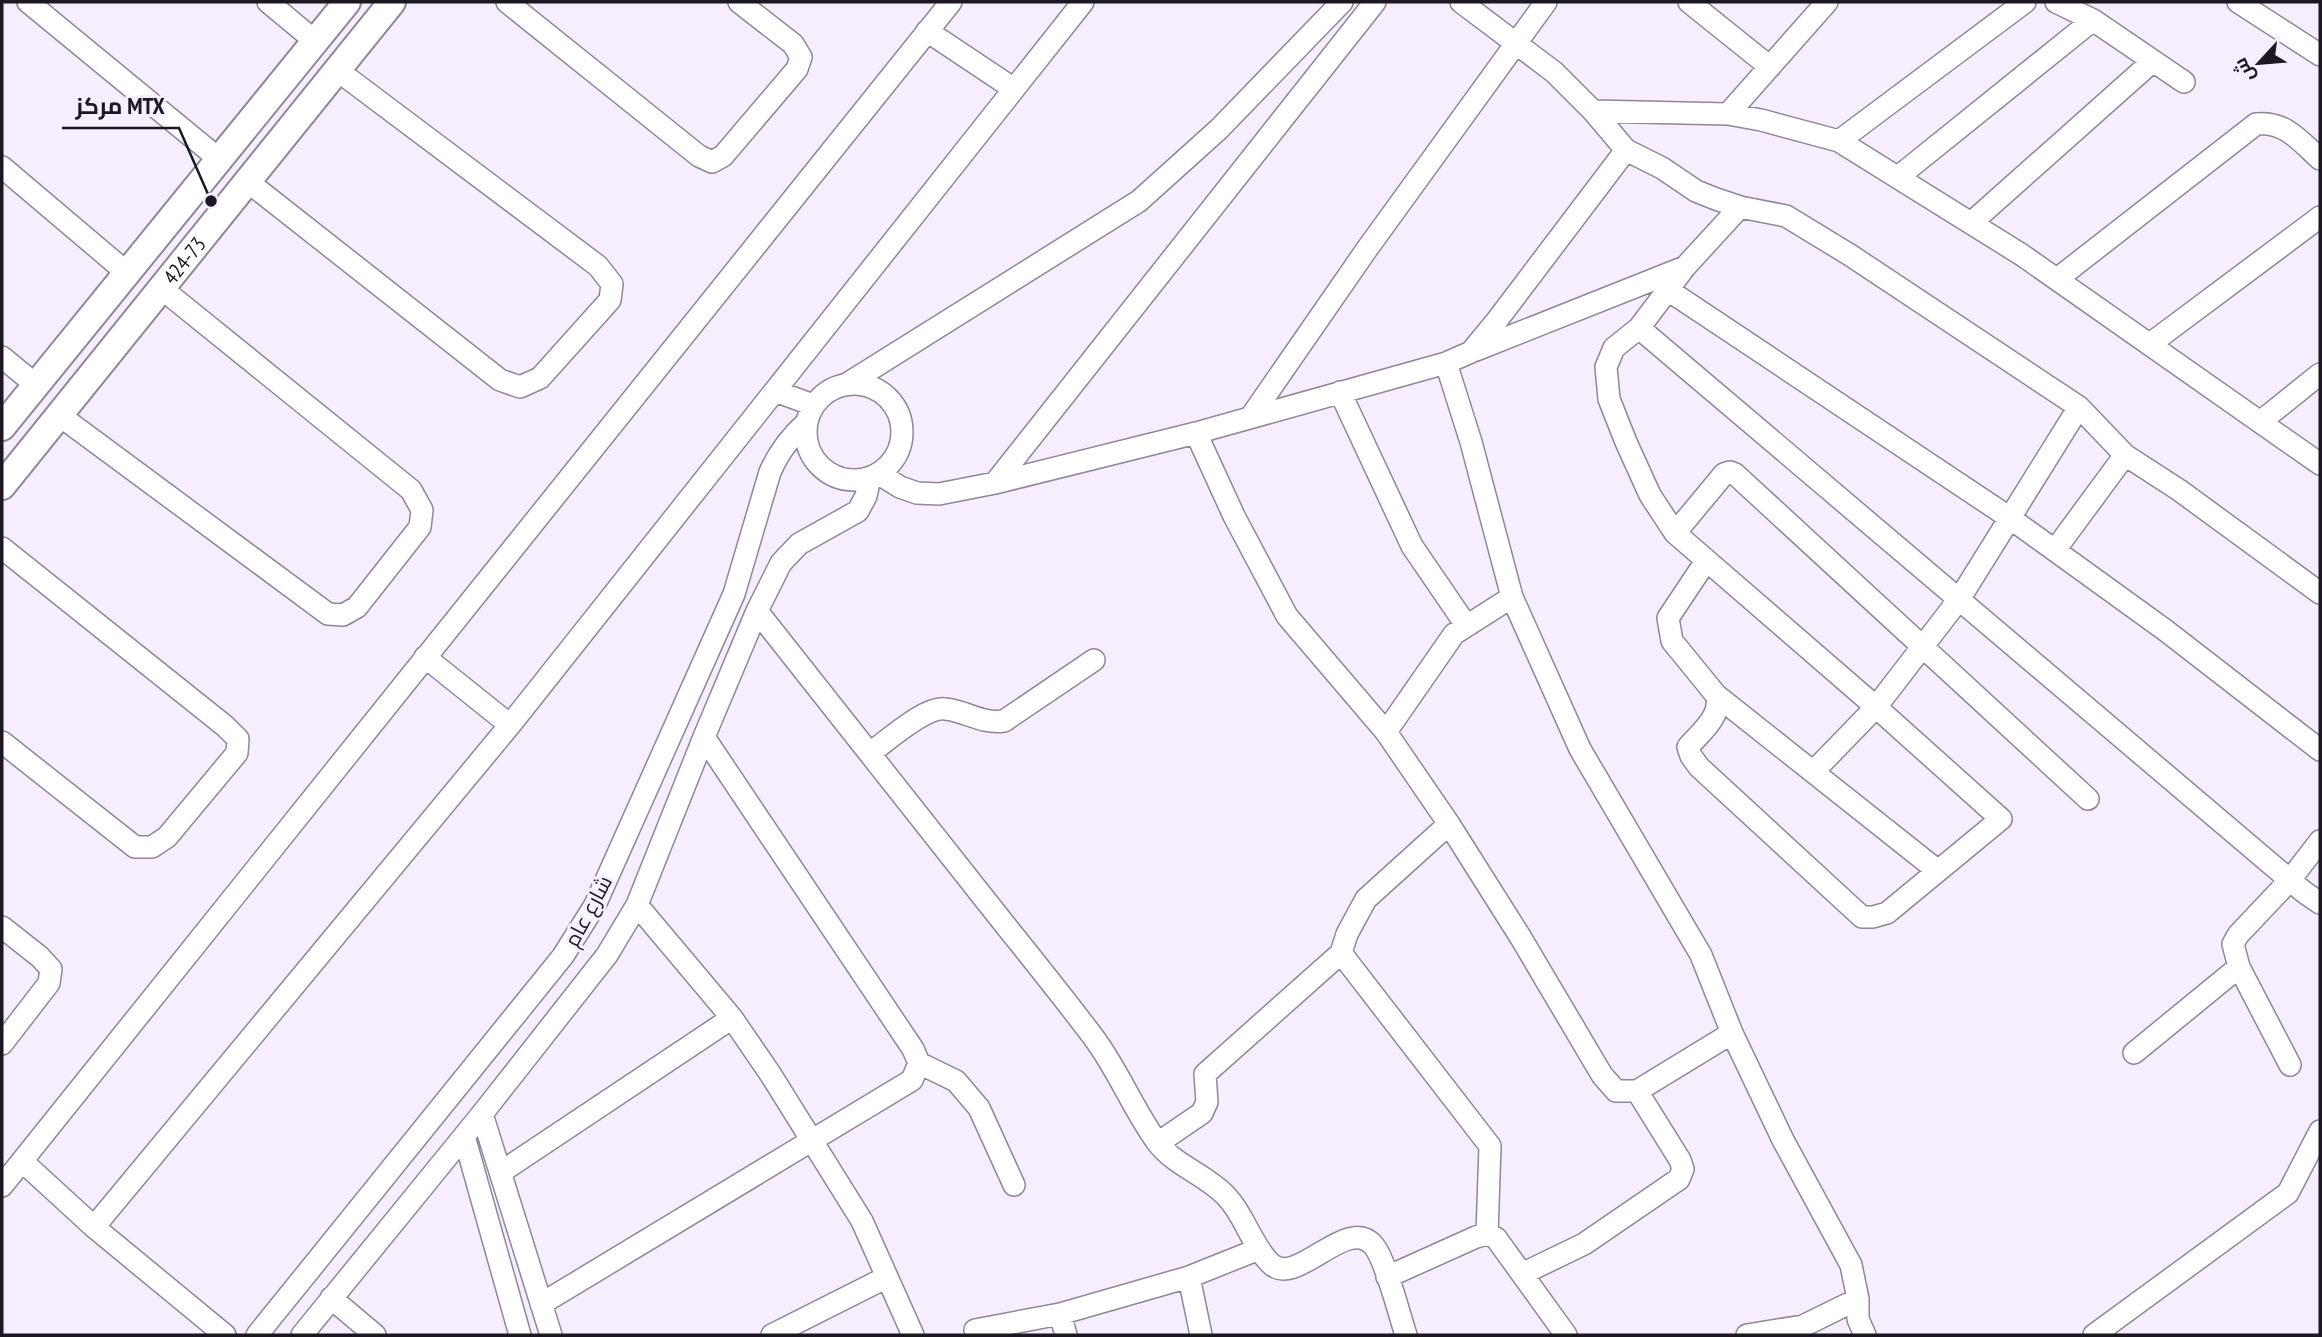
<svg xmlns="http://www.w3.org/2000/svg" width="2322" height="1337" font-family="'PT Sans Narrow',Cairo,sans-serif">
<rect width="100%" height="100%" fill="#f7eefd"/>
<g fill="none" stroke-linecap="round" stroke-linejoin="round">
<defs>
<path id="minor" d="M28,2l191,157
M268,2l47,39
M507,2l192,154 13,6 11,-6 74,-87 4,-12 -8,-13 -54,-42
M1461,2l93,70 39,39 33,39 36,18 34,23 20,8 24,8 46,9 64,39 229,152 46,48 54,35 141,103
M1689,2l81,65
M2056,2l37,18 91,62
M2238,2l82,53
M927,31l87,58
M1593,111l135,3 33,6 78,21 183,114 298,209
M1728,114l99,-112
M1839,141l186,-139
M2,167l124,105
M1898,177l195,-157
M247,181l253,199 20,7 20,-9 70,-78 2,-16 -14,-18 -261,-196
M1971,223l182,-162
M2057,279l199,-155c29,-3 43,16 64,35
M1668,290l342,228 155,112 155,120
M1639,328l665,564 16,11
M2150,344l170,-127
M1476,350l209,-83
M2,357l34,28
M1446,363l25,79 41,155 68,152 121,206 31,78 51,107 68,125 7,34v20l7,16
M806 432a48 48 0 1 1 96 0a48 48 0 1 1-96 0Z
M847,384l292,-183 80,-72 123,-127
M775,391l38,14
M1340,392l72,154 54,79
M59,415l269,199 15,1 14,-8 63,-80 2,-17 -11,-20 -250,-202
M1250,418l117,-169 179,-247
M2260,422l60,-48
M1196,433l38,83 53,100 99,116 63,92 72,114 81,137 14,16h21l95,-58
M879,474l21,13 17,6 22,1 56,-11 201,-50 250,-70 25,-11 24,-29 131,-173
M995,483l380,-481
M1675,533l49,-59 6,-2 5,2 353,325
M2,548l223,178 13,13 -1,14 -70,84 -15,10h-17l-133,-105
M2055,550l70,-95
M1706,561l-38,57 4,23 44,54c7,20 -15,37 -28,52l3,9 8,11 163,150h11l14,-4 114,-94 -125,-112 -201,-174 -25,-38 -24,-53 -17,-43 -3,-32 8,-19 25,-20 46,-61 55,-60
M757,611c75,95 151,191 226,286 37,47 75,93 111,141 24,32 39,71 63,104 18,24 50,33 70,55 18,19 24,47 43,66 26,27 77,-50 104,-17 12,15 25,68 32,89
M425,657l85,68
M1716,695l222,176
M1386,732l68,-98 58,-37
M704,737l209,312 6,14 37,18 23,27 35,77
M870,753c16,-11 55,-47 75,-44 22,2 35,15 59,12l90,-61
M1813,772l63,-65 84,-109 119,-191
M637,905l95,113 39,57 91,146 51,114
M2,927l38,30 11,12 -2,14 -47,61
M1341,953l149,193 -3,88
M2134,1053l105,-86
M2290,1065l-51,-98 -6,-23 5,-9 52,-55 30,-39
M482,1114l69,221
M464,1136l56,199
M1158,1143l44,-30 5,-11 -2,-28 136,-121 6,-19 19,-35 83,-75
M22,1161l72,66 131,108
M501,1172l231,-154
M2,1186l949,-1184
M94,1227l416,-502 573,-723
M1522,1274l62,-30 95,-65 4,-10 -3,-9 -43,-69
M1189,1277l12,58
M1387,1277l89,-40 11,-3 9,4 70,97
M331,1298l44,37
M541,1304l371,-224 7,-17
M1060,1314l6,21
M975,1330l85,-16 129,-37 70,-28
M257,1335l306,-379 32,-51 139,-311 36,-122c9,-20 19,-34 36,-49
M302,1335l180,-221 125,-159 30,-50 67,-168 53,-126 24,-48 18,-19 59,-33 8,-15 4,-18
M772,1335l115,-58
M1747,1335l56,-9 55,-27
M2094,1335l194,-142 32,-62"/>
<g id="tertiary">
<path d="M2,427l345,-425"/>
<path id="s1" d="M2,486l390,-484"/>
</g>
</defs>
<use href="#minor" stroke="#91849b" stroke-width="24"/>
<use href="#tertiary" stroke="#91849b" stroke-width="30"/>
<use href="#minor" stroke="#fff" stroke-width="21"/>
<use href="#tertiary" stroke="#fff" stroke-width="26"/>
</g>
<g text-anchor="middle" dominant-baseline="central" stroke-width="6" stroke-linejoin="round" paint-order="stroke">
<g font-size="21" fill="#1c1720" stroke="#f7eefd">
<text stroke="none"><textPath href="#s1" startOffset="290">424-73</textPath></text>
<text transform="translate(588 911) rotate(-62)">شارع عام</text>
</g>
</g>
<path fill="none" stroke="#1c1720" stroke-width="2.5" d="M211 201L179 128H62"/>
<circle fill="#1c1720" stroke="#f7eefd" stroke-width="2.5" cx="211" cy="201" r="7"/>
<g font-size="23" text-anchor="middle" font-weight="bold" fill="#1c1720" stroke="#f7eefd" stroke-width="6" stroke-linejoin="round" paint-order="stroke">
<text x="120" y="114">مركز MTX</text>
</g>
<rect width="2322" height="1337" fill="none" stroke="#1c1720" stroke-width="7"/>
<g transform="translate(2259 63) rotate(244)" stroke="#f7eefd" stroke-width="5" paint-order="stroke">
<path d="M0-5L12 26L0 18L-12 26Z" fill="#1c1720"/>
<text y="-10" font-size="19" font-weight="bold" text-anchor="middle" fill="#1c1720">ش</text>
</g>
</svg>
